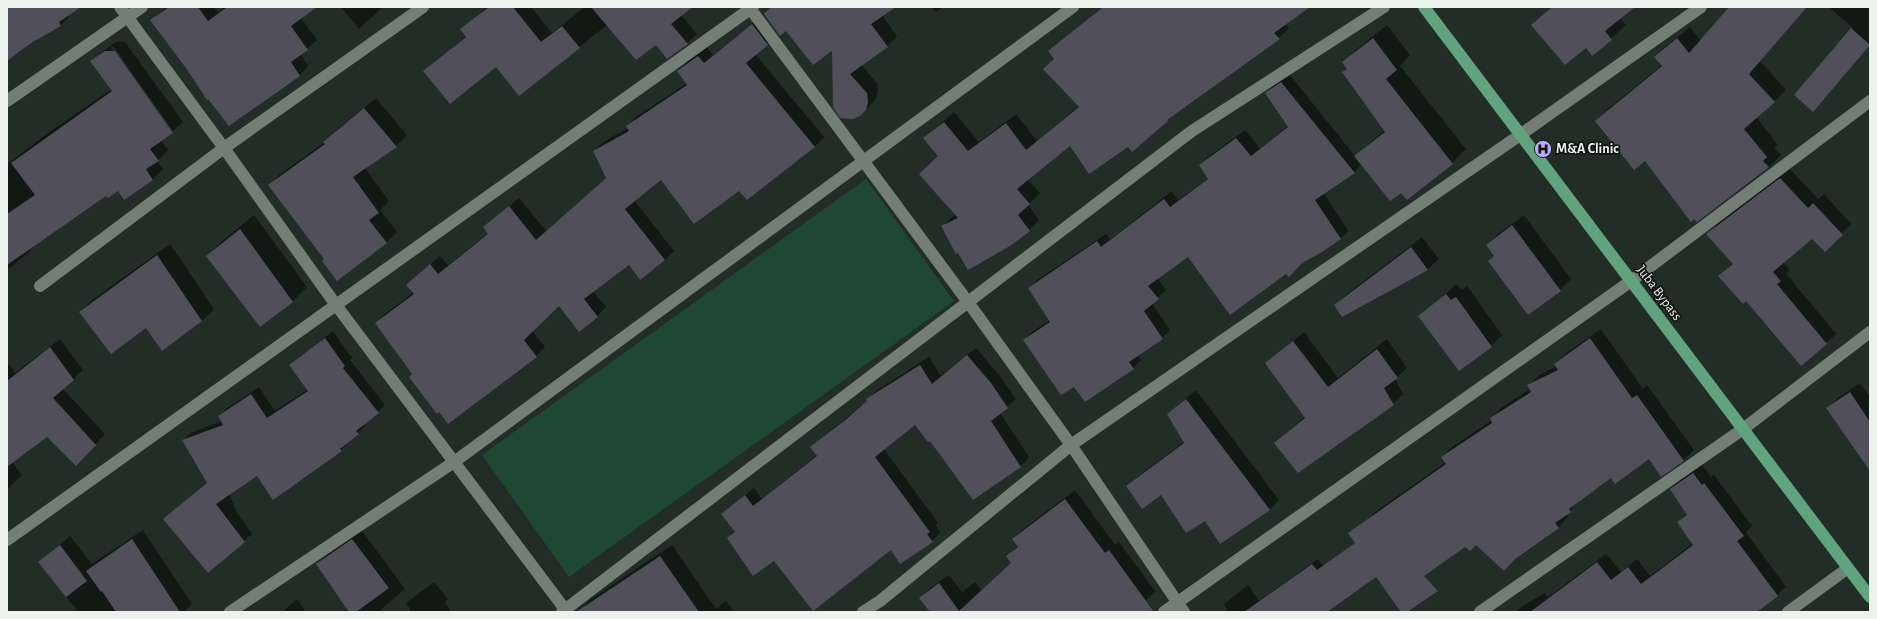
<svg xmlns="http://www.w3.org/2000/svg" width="1877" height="619" font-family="'Alegreya Sans',sans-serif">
<rect width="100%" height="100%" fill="#232d27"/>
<path fill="#1f4832" d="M866,179l88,122 -385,276 -87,-122z"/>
<path fill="#0007" d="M7,7h70l-9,8 1,2 -8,8 -30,17 -24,18z
M166,7h48l4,5 7,-5h90l-14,11 16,22 -16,14 7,12 -9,10 -112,-9 -35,-47z
M341,7h42l-24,22z
M485,7h46l21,26 33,-26h106l-10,8 16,19 -10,9 -31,1 -49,-19 -88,70 -23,-29 -71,5 41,-35 -4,-6 24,-22z
M773,7h121l-12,8 15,21 -10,11 -26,18 16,18 1,8 -2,8 -16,16 -27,-66z
M932,7h12l-8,5z
M1102,7h206l-23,17 4,4 -10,10 -104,74 -8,8 -39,25 -58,-1 -43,35 13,14 -12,12 11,15 -10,10 -86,-4 13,-12 -17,-58 -15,-18 30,-26 25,30 37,-28 21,27 42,-35 -24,-48 -5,-7z
M1551,7h82l-13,11 6,7 -34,30 -6,-8 -54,-22z
M1730,7h77l-47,54 26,29 -30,27 22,28 -4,3 7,7 -12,12 -124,-7 -49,-39 12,-12 54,-44 -7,-8 12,-12 23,-18 11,14z
M1829,7h41v38l-57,66 -18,-16 58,-67z
M762,16l14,19 -21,19 69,83 -9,9 -68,53 -8,-10 -77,-11 -28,22 40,51 -9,9 -36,4 -36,27 13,16 -9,9 -38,-12 -27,27 13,16 -9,9 -123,18 -37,-51 9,-9 29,-22 3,-16 23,-20 8,9 41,-32 -4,-6 34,-29 27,33 61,-54 -13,-26 9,-9 25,-14 -1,-2 9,-9 51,-34 -9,-12 9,-9 20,-15 6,8z
M1387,25l23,30 -10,11 66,83 -14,14 -51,28 -39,-27 -8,8 -30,21 24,38 -8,8 -54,34 -98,-18 -31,23 9,12 -14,13 18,27 -8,8 -24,17 3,5 -8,8 -59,17 -50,-44 8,-9 18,-12 -21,-31 8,-9 69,-46 4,6 62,-49 6,9 31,-22 -9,-13 8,-8 37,-27 15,19 28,-23 -22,-33 8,-8 16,-10 65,81 30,-26 -42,-58 5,-4 -5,-6 14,-13z
M116,42h9l58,80 -10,9 -60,-85 -2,2 60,84h2l-12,8 7,10 -11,11 6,8 -10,10 -29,20 -6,-9 -12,4 -70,50 -9,10 -20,16v-106l48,-36 57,-39 -20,-28 10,-9z
M376,98l31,37 -11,11 -31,22 24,33 -9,9 17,22 -11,11 -61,16 -55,-74 10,-11 45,-32 10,-11z
M1790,169l28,30 6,-5 27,30 -26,26 -13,-13 -29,25 7,8 -4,4 50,60 -10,9 -80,-43 -26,-24 13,-13 -25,-29 9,-10z
M254,215l53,72 -14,14 -33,25 -53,-70 14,-14z
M1524,215l47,64 -11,11 -65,-34 -8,-11 11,-11z
M1422,237l17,22 -11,10 -85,47 -7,-11 11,-11z
M170,244l44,65 -12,12 -55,6 -67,-15 12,-12z
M1457,284l5,6 5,-4 35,49 -11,11 -32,24 -39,-54z
M1601,329l42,60 4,-4 47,65 -10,10 -23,15 -12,-17 -38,19 -31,23 -14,14 2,3 -10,11 -93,18 -100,-24 10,-10 71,-50 -4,-5 10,-10 40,-27 -1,-2 10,-10 29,-19 -1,-4 10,-10 18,-9 -2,-2 10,-10z
M333,331l19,27 -2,2 35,45 -21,19 1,2 -24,24 -84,25 -28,18 8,20 15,21 -44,38 -44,-53 44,-37 -25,-41 7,-8 32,-12 -3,-5 7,-7 33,-22 16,24 33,-22 -18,-23z
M1304,332l34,46 49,-39 20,29 -12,11 8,15 -10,10 -118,39 30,-26 -39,-54z
M60,339l23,31 -20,19 42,45 -29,30 -28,-29 -36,27 10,13 -15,14v-127l8,11z
M976,348l23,27 17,24 -16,14 29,44 -8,9 -48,33 -43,-60 -14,-15 -32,25 54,74 -2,2 4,8 -8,8 -158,19 -46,-22 7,-7 -13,-17 9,-8 23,-18 8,11 55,-44 -6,-8 57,-47 8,-9 53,-34 12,19z
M1860,383l10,14v73l-42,-62 10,-10z
M1196,390l83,110 -10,10 -64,9 -44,-25 -34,-8 10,-9 48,-36 -17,-27z
M1702,465l9,12 3,-2 38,51 -6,6 40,55 -9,8 -21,17h-240l8,-7 21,-12 3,4 58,-43 15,18 16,-13 13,17 43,-33 -15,-21 9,-8 -16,-25 9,-9z
M1075,490l40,55 4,-3 36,49 -9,9 -18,12h-197l-10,-14 9,-10 19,-13 13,17 13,-10 7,9 30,-28 -5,-7 11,-10 -5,-7 9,-9z
M143,530l49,74 -8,8h-106l-38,-50 30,-26 22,28z
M362,531l43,58 -27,23h-28l-33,-48 10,-9z
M1366,535l-42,77h-95l-5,-8 24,-19 11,16 59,-42 5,7z
M672,545l44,64 10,-8 8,11h-153l-1,-2 11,-11z
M434,582l14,17 -3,3 6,10h-40l-5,-9z
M297,599l9,13h-24z"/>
<path fill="#514f5a" d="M7,7h74l-22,15 2,4 -30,17 -24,18z
M169,7h29l10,14 19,-14h90l-26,19 17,24 -17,12 9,14 -71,50 -21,-27 -1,1 -21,-32 -36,-48z
M489,7h24l28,35 21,-16 18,22 -61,48 -23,-29 -46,37 -27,-33 43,-34 -6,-8z
M591,7h102l-22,17 17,20 -21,15 -11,-14 -20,15z
M771,7h125l-25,17 17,23 -38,27 17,19 1,9 -2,8 -6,6 -7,3 -13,-1 -7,-11 -1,-56 -19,14 -27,-34 -6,5 -16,-22z
M1103,7h207l-36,26 6,6 -113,81 1,1 -36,31 -4,-5 -39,27 -19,-28 -53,43 13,15 -12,11 12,16 -20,15 -42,24 -10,-17 -2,1 -15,-28 17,-8 -39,-44 19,-18 -15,-18 21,-16 24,29 38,-28 20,27 53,-43 -36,-38 11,-10 -6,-8z
M1552,7h83l-30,24 7,9 -20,16 -6,-8 -21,17 -34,-40z
M1729,7h78l-58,67 26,28 -31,27 23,28 -4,4 6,6 -72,55 -3,-3 -3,3 -46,-61 -11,9 -39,-49 67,-55 -8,-9 23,-19 12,15z
M752,24l16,21 -22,18 69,84 -68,53 -8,-9 -45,33 -33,-44 -36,29 40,51 -25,20 -11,-15 -45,34 14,18 -19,15 -20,-26 -35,34 13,17 -89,67 -9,-12 -2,2 -28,-37 3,-3 -37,-51 39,-29 -8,-9 24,-21 8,10 50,-40 -5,-7 26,-21 27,34 70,-62 -13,-27 36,-20 -3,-5 61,-41 -10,-14 21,-15 6,7z
M1851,28l19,17 -57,67 -19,-17z
M1373,38l24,32 -11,9 67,85 -46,36 -6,-7 -11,8 -36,-45 31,-24 -43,-60 5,-3 -5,-7z
M105,51h10l58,82 -23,16 9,12 -13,8 7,11 -29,20 -6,-9 -10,7 -2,-2 -99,69v-51l28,-19 -24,-32 101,-72 -22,-30z
M1281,82l74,91 -40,27 26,39 -19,13 -20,11 -13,14 -3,-3 -56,41 -42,-58 -40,29 11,13 -15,12 19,28 -34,23 5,7 -49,33 -11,-15 -13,8 -38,-55 27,-18 -22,-34 69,-47 4,6 63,-48 6,8 38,-28 -9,-14 37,-27 15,18 37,-29 -23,-34z
M364,108l33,39 -44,30 26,36 -10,7 18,23 -50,38 -15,-20 2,-2 -56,-74 57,-41 -2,-2z
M1780,178l28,30 5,-5 30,32 -18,17 -13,-13 -39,33 8,9 -4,3 50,60 -26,22 -55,-65 -3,3 -25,-28 15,-12 -27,-30z
M1512,225l49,66 -33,24 -40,-54 6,-5 -8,-11z
M240,229l53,73 -33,25 -54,-71z
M1411,247l17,23 -86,47 -8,-12z
M157,255l45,66 -40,30 -16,-23 -35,26 -32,-42z
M1446,294l5,6 5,-3 36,50 -33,24 -41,-55z
M325,338l20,28 -2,2 36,45 -23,18 3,3 -19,15 2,2 -69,49 -16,-24 -41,28 29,38 -37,31 -45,-54 44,-36 -25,-43 41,-15 -5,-9 33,-22 16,24 41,-27 -19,-26z
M1590,338l42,60 5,-3 47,66 -23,16 -12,-18 -34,25 -4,-6 -42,31 2,3 -16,11 4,5 -44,31 -11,12 -28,-26 -6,6 -5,-4 -41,29 14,15 -31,21h-6l-25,-35 -49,35h-83l68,-48 5,6 38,-27 -7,-10 98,-69 -5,-7 51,-34 -2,-5 41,-26 -4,-7 31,-15 -4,-6z
M1293,341l35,46 49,-38 21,29 -14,10 10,17 -96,68 -24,-30 31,-25 -40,-55z
M50,347l24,33 -21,18 43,47 -20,21 -29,-29 -40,30v-86z
M967,355l24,28 17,25 -17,13 30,46 -48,33 -43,-59 -2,1 -13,-17 -40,32 55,75 -3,2 6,8 -33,22 -9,-14 -78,61 -39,-50 -21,15 -26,-38 8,-6 -14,-18 24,-19 8,11 64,-50 -7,-9 34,-26 23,-20 -1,-2 54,-34 12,19z
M1850,392l20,30v49l-44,-63z
M1186,399l84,111 -50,34 -15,-23 -19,12 -25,-38 -19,14 -16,-23 58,-43 -17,-29z
M1693,473l9,12 2,-2 40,53 -7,5 41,55 -21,16h-227l67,-50 14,18 17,-13 13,17 52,-39 -16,-23 10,-7 -17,-26z
M1065,499l40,54 4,-3 45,62h-224l-11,-14 20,-15 20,28 52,-48 -5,-7 12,-9 -6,-8z
M132,539l48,73h-64l-14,-21 -1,1 -15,-21z
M352,539l37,49 -33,24h-7l-33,-48z
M60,545l27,36 -21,16 -28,-35z
M660,556l39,56h-123z"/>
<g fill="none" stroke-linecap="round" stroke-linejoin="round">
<path stroke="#727e76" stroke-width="12" d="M120,7l104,141 112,157 231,307
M749,7l219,295 103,143 113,167
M7,101l135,-94
M40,286l184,-138 199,-141
M7,540l746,-533
M230,612l224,-150 619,-455
M562,612l630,-481 192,-124
M863,612l17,-11 191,-156 449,-310 181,-128
M1164,612l467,-331 239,-180
M1480,612l263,-183 127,-97
M1788,612l60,-44"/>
<path stroke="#61a37f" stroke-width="12" d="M1424,7l446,590"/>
</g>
<defs>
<symbol id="hospital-disc" viewBox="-11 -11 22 22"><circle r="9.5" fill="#b9abf7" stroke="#101412"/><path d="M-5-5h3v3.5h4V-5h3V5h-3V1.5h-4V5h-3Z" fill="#111"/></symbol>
</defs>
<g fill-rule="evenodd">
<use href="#hospital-disc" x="1533" y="139" width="20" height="20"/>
</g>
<g text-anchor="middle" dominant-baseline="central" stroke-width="3.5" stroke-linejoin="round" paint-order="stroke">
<g font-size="14" font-weight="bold" fill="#ecf2ee" stroke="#101412" text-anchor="start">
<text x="1556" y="149">M&amp;A Clinic</text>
</g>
<g font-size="14" fill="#ecf2ee" stroke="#101412">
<text transform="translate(1659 293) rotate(53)">Juba Bypass</text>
</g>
</g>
<rect width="1877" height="619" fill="none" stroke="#ecf2ee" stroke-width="16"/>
</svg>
